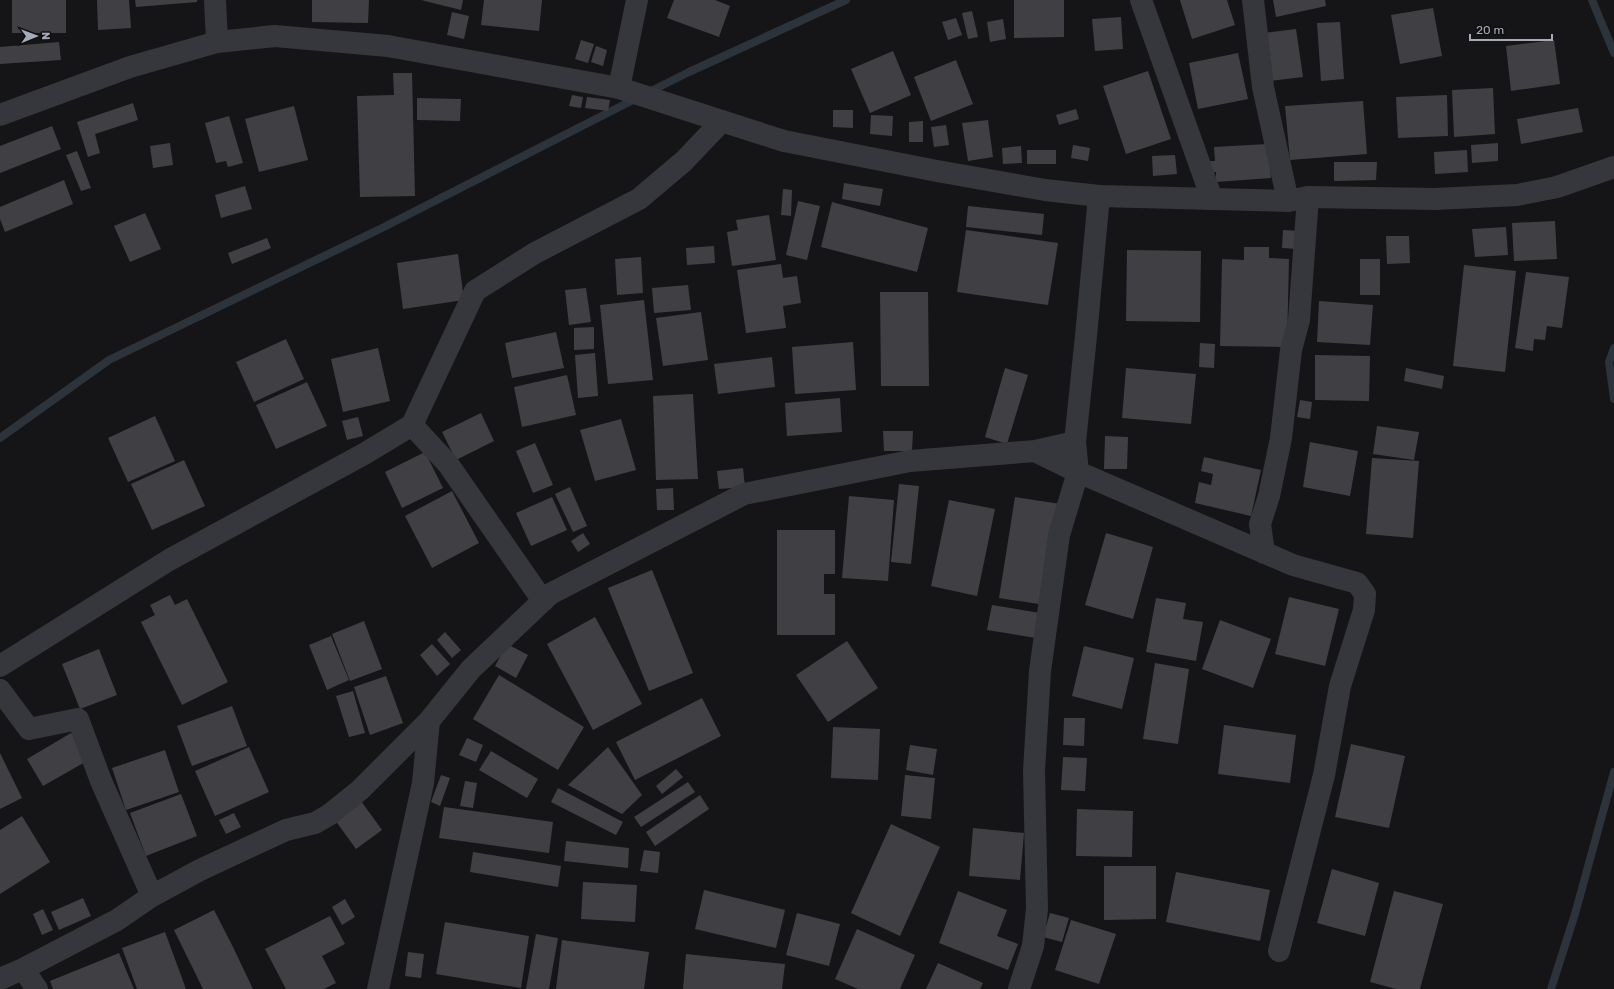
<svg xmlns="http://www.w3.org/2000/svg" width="1614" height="989" font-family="Rubik,sans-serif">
<rect width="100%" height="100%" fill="#151517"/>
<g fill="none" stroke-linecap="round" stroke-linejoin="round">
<path stroke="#2c333b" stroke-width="8" d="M1592,0l22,53
M647,93l42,-21 157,-72
M1614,348l-5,14 5,37
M0,438l109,-78 273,-132 255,-130
M1551,989l24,-75 39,-142"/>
</g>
<path fill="#404044" d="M12,0h54v33h-54z
M97,0h32l2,28 -33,2z
M135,0h62v2l-61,5z
M312,0h57l-1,23 -56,-1z
M421,0h42l-2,10z
M484,0h58l-3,31 -58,-6z
M674,0h41l15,6 -11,31 -52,-19z
M1014,0h50v37l-50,1z
M1180,0h47l8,25 -43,14z
M1273,0h52l1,6 -50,11z
M1433,8l9,48 -42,8 -9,-49z
M972,11l6,26 -10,2 -6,-26z
M452,12l17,4 -5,23 -17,-4z
M1121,17l2,32 -28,2 -3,-32z
M956,18l6,17 -14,5 -6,-18z
M1003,19l3,20 -16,3 -3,-20z
M1340,22l4,57 -23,2 -4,-58z
M1296,29l7,48 -34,4 -6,-48z
M581,40l13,4 -6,19 -13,-4z
M1554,40l6,44 -49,7 -5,-45z
M59,42l2,18 -61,4v-17z
M596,46l11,4 -4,16 -12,-4z
M893,51l18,44 -41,18 -19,-44z
M1238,53l10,46 -50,10 -9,-46z
M956,60l17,44 -42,17 -17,-44z
M1148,71l23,68 -45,15 -23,-68z
M393,73h19l3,123 -55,1 -3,-101 37,-1z
M1493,88l2,46 -41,3 -2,-47z
M572,95l11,2 -2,11 -12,-2z
M1447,95l1,41 -50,2 -2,-41z
M587,97l23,3 -2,11 -23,-3z
M417,98l44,1 -1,22 -43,-1z
M1363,101l4,53 -77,6 -5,-54z
M133,103l5,17 -43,14 5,19 -12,4 -11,-35z
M294,106l14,54 -49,12 -14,-53z
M1578,108l5,24 -62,12 -4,-25z
M1076,109l3,10 -20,6 -3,-10z
M833,110h20v18l-20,-1z
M871,115l22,1 -1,20 -22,-2z
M229,116l14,47 -15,4 -2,-6 -10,2 -11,-40z
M988,120l5,37 -25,4 -6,-38z
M923,121v21h-14v-20z
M946,125l3,20 -15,2 -3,-20z
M52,126l9,23 -61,24v-27z
M170,143l3,22 -20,3 -3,-22z
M1498,143v18l-26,2 -1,-18z
M1268,144l3,34 -55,4v-10h-9v-11h8l-1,-14z
M1073,145l17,3 -2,13 -17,-3z
M1021,146l1,17 -19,1 -1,-16z
M1027,150h29v14h-29z
M1467,150l1,22 -33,2 -1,-22z
M77,151l14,37 -10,3 -15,-36z
M1175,155l2,19 -24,2 -1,-20z
M1334,162h43l-1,18 -42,1z
M64,180l9,24 -68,28 -5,-13v-12z
M844,183l39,6 -3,17 -38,-7z
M245,186l7,23 -31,9 -6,-23z
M783,189l9,1 -1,26 -10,-1z
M798,201l22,5 -13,54 -21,-5z
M832,202l96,26 -11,44 -96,-25z
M968,206l76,8 -2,21 -76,-8z
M145,213l16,36 -31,13 -16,-36z
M769,215l7,45 -44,6 -5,-34 11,-2 -2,-10z
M1555,221l2,38 -43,2 -2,-38z
M1506,227l2,28 -33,2 -3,-28z
M966,230l92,13 -10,62 -91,-13z
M1283,230l16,1 -1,18 -16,-1z
M1386,236h23l1,27 -23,1z
M267,238l4,10 -39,16 -4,-11z
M714,246l1,17 -28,2 -1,-17z
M1244,247h25v11l20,1 -2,88 -67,-1 2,-87 22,1z
M1127,250l74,1 -1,71 -74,-1z
M458,254l6,46 -61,9 -6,-46z
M641,257l2,36 -26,2 -2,-36z
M1360,259h20v36h-20z
M781,264l2,14 14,-2 4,27 -18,3 3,22 -40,5 -9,-63z
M1464,265l52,6 -11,101 -52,-6z
M1526,272l43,5 -7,51 -15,-2 -2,14 -11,-1 -1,12 -18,-3z
M688,285l3,25 -37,3 -2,-25z
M586,288l5,34 -22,3 -4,-35z
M880,292h48l1,94h-48z
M644,300l9,80 -45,4 -8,-79z
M1319,301l54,4 -3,40 -53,-3z
M701,312l7,48 -45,6 -7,-48z
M594,327v22l-20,1v-22z
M556,332l8,36 -52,10 -7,-35z
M286,339l18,40 -50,23 -18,-40z
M853,342l3,48 -61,4 -3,-47z
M1200,343l15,1 -1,24 -15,-1z
M378,348l12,53 -47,11 -12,-53z
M595,353l3,43 -20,2 -3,-43z
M1315,355l55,1 -1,45 -54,-1z
M772,357l3,30 -57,7 -4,-30z
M1005,368l23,7 -21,69 -22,-7z
M1126,368l70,6 -5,50 -69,-6z
M1406,368l38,8 -2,13 -38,-8z
M567,375l9,40 -54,12 -8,-40z
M307,382l20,44 -51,23 -20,-44z
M693,394l5,85 -42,1 -3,-84z
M840,398l2,34 -55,4 -2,-33z
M1300,400l12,2 -2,17 -13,-2z
M481,413l13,28 -38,19 -14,-28z
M155,416l20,45 -47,21 -20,-44z
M358,417l5,19 -16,4 -5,-19z
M621,419l15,51 -41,11 -15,-51z
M1377,426l42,6 -5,28 -41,-6z
M883,431h30l-1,20h-28z
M1105,436l23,1 -1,32h-23z
M1310,442l48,9 -8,45 -47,-9z
M535,443l18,42 -20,8 -17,-42z
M425,452l18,36 -41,20 -17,-36z
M1204,457l57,13 -10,46 -56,-13 4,-21 12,3 2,-11 -12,-3z
M1372,458l47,3 -6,77 -47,-4z
M184,460l21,46 -53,24 -21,-46z
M743,468l2,19 -26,2 -2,-18z
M899,484l20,2 -8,78 -20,-2z
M570,487l17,39 -14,6 -18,-38z
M673,488l1,22h-17l-1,-21z
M452,491l27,52 -47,25 -27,-52z
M849,496l45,4 -6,81 -46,-3z
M552,497l15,33 -36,16 -15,-33z
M1015,497l46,7 -16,101 -46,-7z
M949,500l46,9 -18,87 -46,-10z
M777,530h58v44h-11v20h11v41h-58z
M583,533l7,11 -12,8 -7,-11z
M1106,533l47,14 -20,72 -48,-14z
M652,570l41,103 -44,18 -41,-103z
M170,595l5,10 12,-6 41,83 -46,23 -41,-83 14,-7 -5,-10z
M1289,597l50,12 -14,57 -50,-12z
M1156,598l30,5 -3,16 20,3 -7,39 -50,-9z
M992,605l54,9 -4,25 -55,-9z
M595,617l47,87 -49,26 -46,-86z
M1220,620l51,19 -18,49 -51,-19z
M364,621l18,48 -32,12 -18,-47z
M445,632l16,18 -9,8 -15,-18z
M331,636l18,44 -22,10 -18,-45z
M847,641l31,47 -50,34 -32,-47z
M432,644l18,20 -13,12 -17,-21z
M507,644l21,11 -12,23 -21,-12z
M1084,646l50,12 -12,51 -50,-13z
M99,649l18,46 -37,14 -18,-45z
M1155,663l34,6 -11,75 -35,-5z
M499,675l85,52 -26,43 -85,-51z
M386,676l17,47 -33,12 -16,-48z
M353,691l12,42 -16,4 -13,-41z
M702,698l19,38 -86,44 -19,-38z
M232,706l15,40 -55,20 -15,-40z
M1064,718h21l-1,28 -21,-1z
M1224,725l72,10 -6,48 -72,-9z
M833,727l47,2 -2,51 -47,-2z
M71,733l16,28 -44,25 -16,-27z
M467,738l16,7 -7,17 -17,-7z
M1351,744l54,12 -16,72 -54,-11z
M910,745l27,4 -4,26 -27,-5z
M249,747l20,45 -54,24 -20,-45z
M608,747l34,48 -20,19 -54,-29z
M165,750l14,42 -53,18 -14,-42z
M491,751l47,28 -11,19 -48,-28z
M0,753l22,45 -22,11z
M1063,757l24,1 -2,33 -24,-1z
M676,769l7,8 -21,17 -6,-8z
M441,775l9,3 -10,28 -9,-4z
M905,775l30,3 -4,41 -30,-3z
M465,781l12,2 -4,25 -13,-2z
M688,782l7,10 -54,35 -7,-10z
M558,788l65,34 -7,13 -65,-33z
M181,794l16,42 -51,20 -16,-43z
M700,795l9,14 -54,37 -9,-14z
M361,801l21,29 -26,19 -21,-29z
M444,807l109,15 -4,31 -110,-15z
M1077,809l56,2 -1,46 -56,-1z
M234,813l7,14 -15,7 -7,-14z
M22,816l28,46 -50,32v-64z
M891,824l49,23 -40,89 -49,-23z
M973,828l51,5 -4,47 -51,-4z
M566,841l63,7 -1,20 -64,-7z
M644,850l16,2 -2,21 -18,-2z
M473,852l88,14 -3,21 -88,-15z
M1104,866h52v53l-52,1z
M1332,869l47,14 -14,53 -48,-13z
M1176,872l94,18 -10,51 -94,-19z
M583,882l54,3 -2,37 -54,-3z
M704,890l81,20 -9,38 -81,-19z
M958,891l49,19 -10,26 21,8 -10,26 -69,-27z
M1394,891l49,13 -23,85h-24l-26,-7z
M83,898l8,18 -32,14 -8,-18z
M345,899l10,18 -13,8 -10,-18z
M43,909l10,21 -11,5 -9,-21z
M214,910l18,35 21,44h-50l-29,-59z
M797,913l43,11 -11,42 -43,-11z
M1050,913l19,5 -7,24 -19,-5z
M330,916l15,28 -23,12 14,27 -12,6h-38l-21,-40z
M1071,920l45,14 -17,50 -44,-14z
M445,922l84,14 -8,52 -85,-14z
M857,929l58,26 -15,34h-42l-23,-10z
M165,932l21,57h-49l-15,-41z
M536,934l22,4 -9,51h-23z
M562,940l87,12 -5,37h-88z
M408,952l16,2 -3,24 -16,-2z
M119,953l15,36h-81l-3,-8z
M686,954l99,10 -3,25h-99z
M938,963l45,20 -3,6h-54z"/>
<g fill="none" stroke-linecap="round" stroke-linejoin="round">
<path stroke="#36373c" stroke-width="22" d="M215,0l2,42
M1141,0l71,199
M1253,0l10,87 25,114
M619,88l18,-88
M1035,451l43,21 215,93 64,18 8,11 -1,16 -24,76 -16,89 -45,176
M1264,553l-4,-29 9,-28 12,-58 10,-88 8,-30 9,-123
M543,601l-95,-137 -36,-39 63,-134 60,-38 104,-54 45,-38 38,-40
M0,666l169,-106 195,-106 48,-29
M0,690l29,39 49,-10 23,62 51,115
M23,969l14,20
M0,979l23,-10 94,-49 35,-24 48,-26 86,-40 29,-7 14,-8 31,-25 69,-69 42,-52 79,-75 194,-100 166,-33 125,-10 40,-9
M378,989l45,-206 6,-62
M1019,989l14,-43 4,-37 -3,-138 6,-100 19,-136 19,-63 -3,-30 11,-106 13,-140"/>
<path stroke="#36373c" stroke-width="22" d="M0,115l130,-48 87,-25 58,-6 113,10 231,42 165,53 153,30 108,19 54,6 189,5 20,-4 127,2 82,-4 40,-8 57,-20"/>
</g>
<g transform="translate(36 36) rotate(89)" stroke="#101012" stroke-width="3" paint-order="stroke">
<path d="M0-3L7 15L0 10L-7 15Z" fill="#a7abb7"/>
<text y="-6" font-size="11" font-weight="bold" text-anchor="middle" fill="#a7abb7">N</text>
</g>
<path d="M1470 34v6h82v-6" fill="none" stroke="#a7abb7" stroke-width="2"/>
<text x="1476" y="34" font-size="12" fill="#a7abb7" stroke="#101012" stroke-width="3" paint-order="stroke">20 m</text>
</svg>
